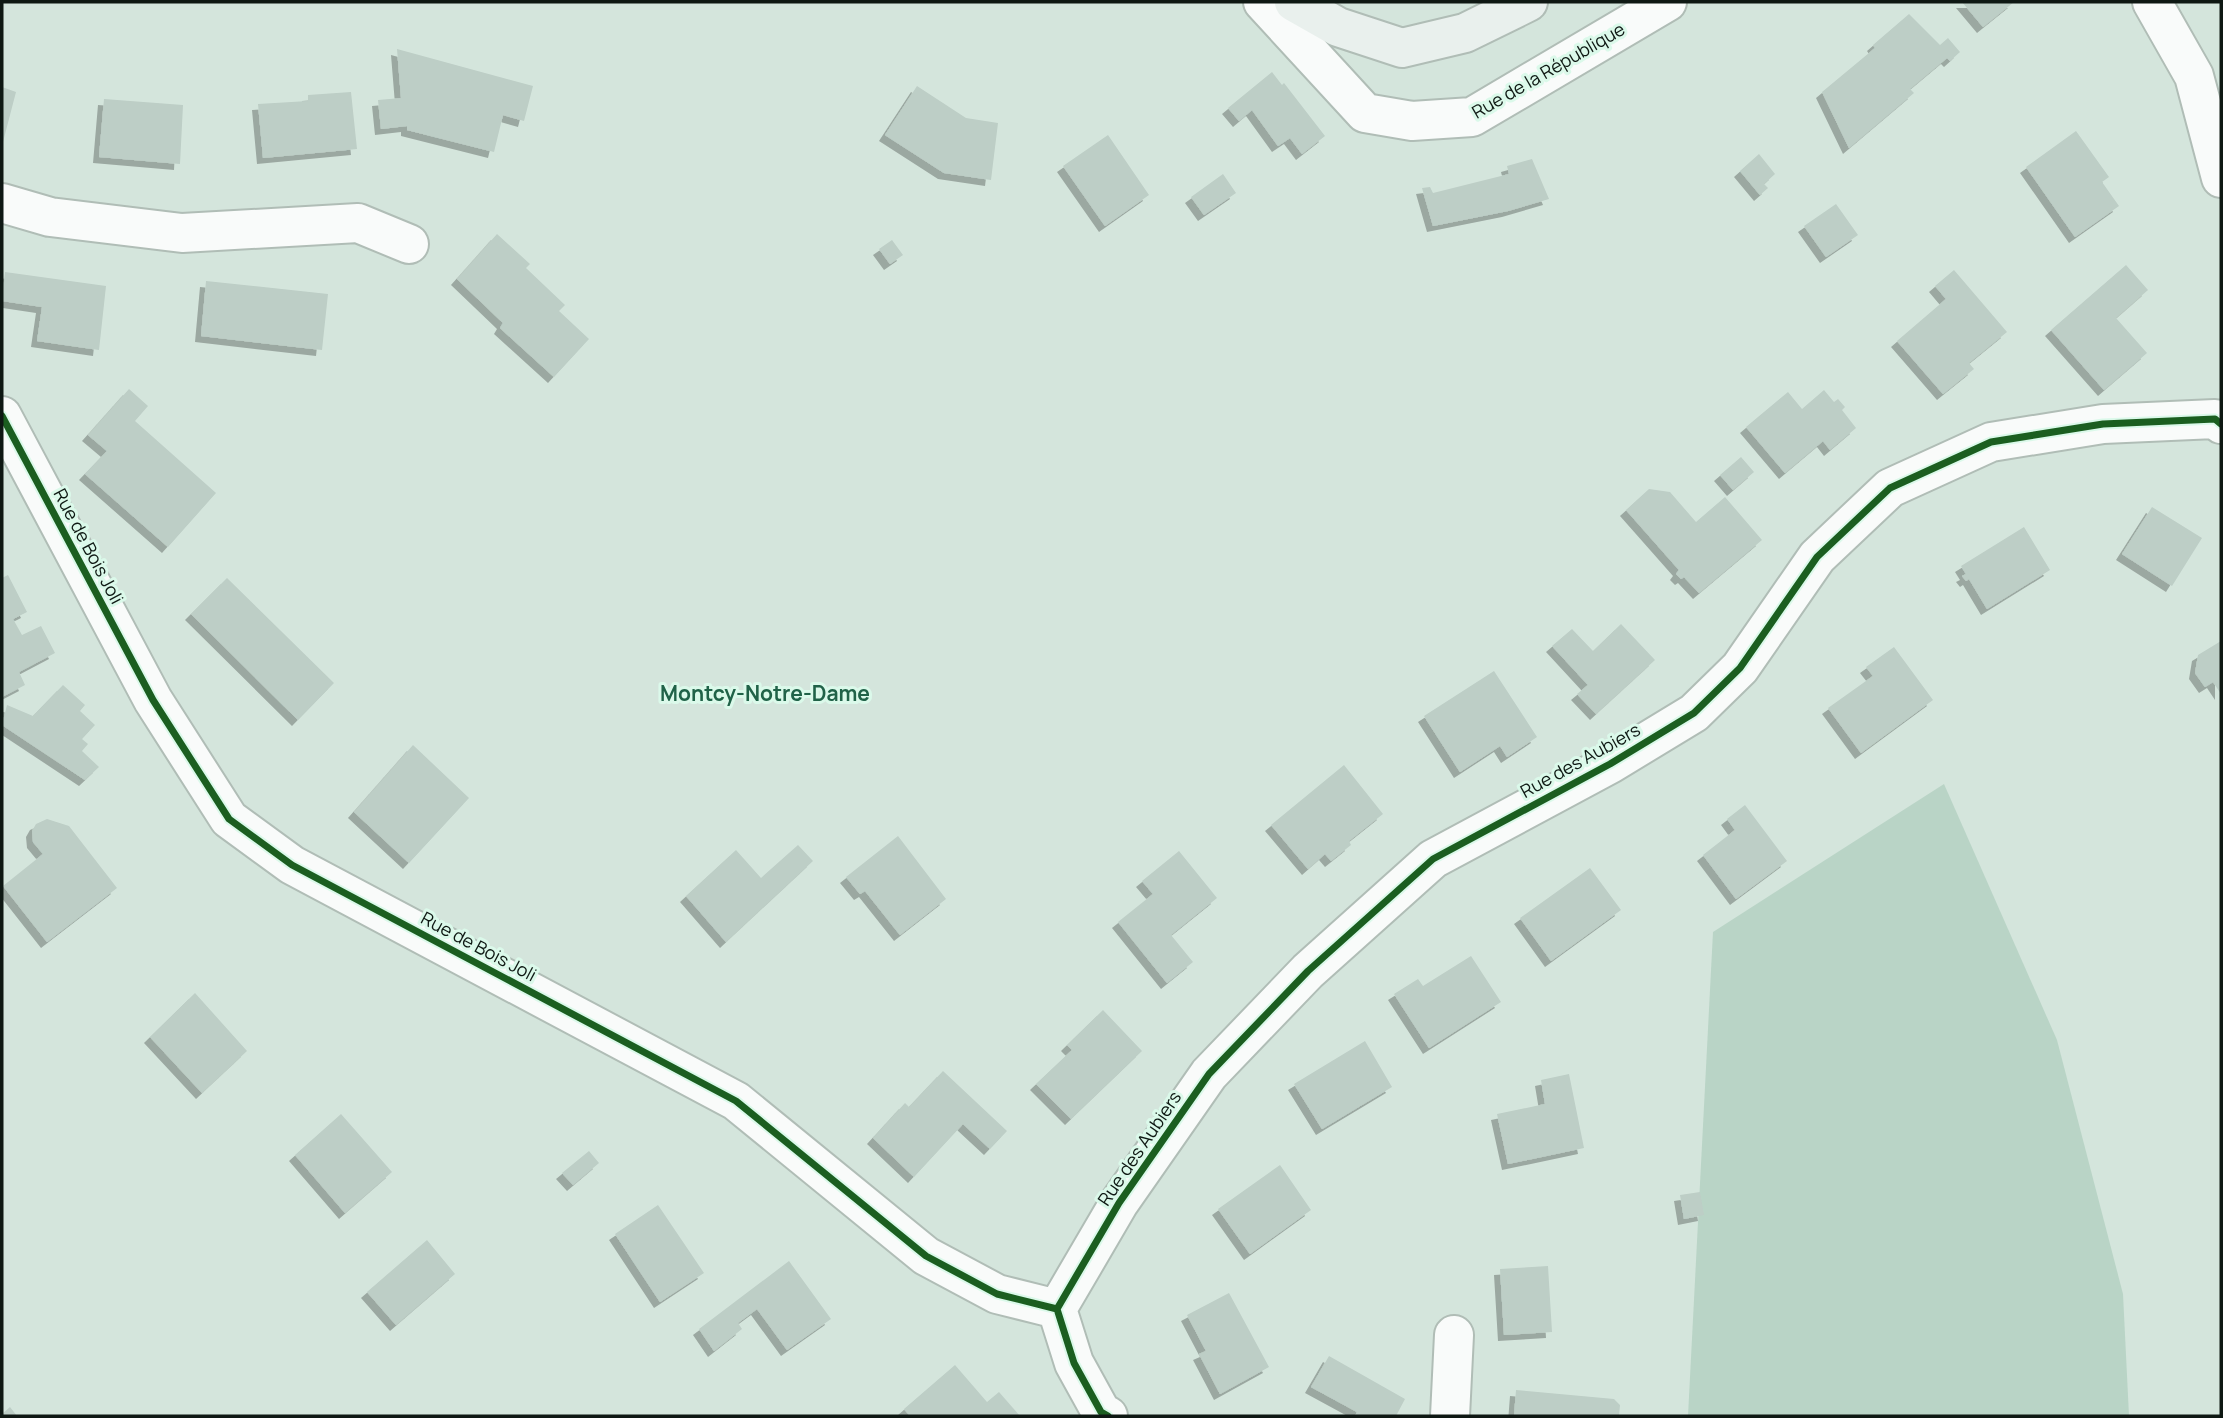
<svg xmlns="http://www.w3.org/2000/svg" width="2223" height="1418" font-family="Manrope,sans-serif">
<defs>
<filter id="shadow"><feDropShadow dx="-6" dy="6" stdDeviation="0" flood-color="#0004"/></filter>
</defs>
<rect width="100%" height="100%" fill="#d4e5dc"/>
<path fill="#b9d4c6" d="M1944,784l113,256 66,254 6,122h-441l25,-484z"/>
<path fill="#bdcec6" filter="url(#shadow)" d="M1962,2h52l-31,25z
M1909,14l31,31 8,-7 12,14 -10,9 -3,-3 -37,31 4,4 -65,55 -27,-56 53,-44 -2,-3z
M397,49l136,37 -9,35 -21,-6 -9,37 -87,-22v-4l-26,3 -3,-29 23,-2z
M1272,72l10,13 2,-2 41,53 -23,18 -12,-16 -12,8 -26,-36 -13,11 -11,-13z
M917,86l49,32 32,5 -7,57 -47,-7 -59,-38z
M2,87l14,5 -13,50h-1z
M351,92l6,57 -94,9 -5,-54 50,-3v-6z
M104,99l79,6 -3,59 -81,-7z
M2076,131l33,46 -7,5 17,24 -44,31 -49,-70z
M1108,135l41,60 -44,31 -42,-60z
M1759,154l16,20 -11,10 4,4 -8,7 -20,-24z
M1532,159l17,40 -41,12 -75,15 -11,-38 8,-1 3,6 76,-19 -2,-8z
M1223,174l13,19 -32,22 -13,-18z
M1836,204l22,31 -32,22 -22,-31z
M497,234l33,30 -4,4 39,37 -6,6 30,28 -35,38 -54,-49 3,-5 -46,-44z
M892,240l11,15 -13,9 -11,-15z
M2126,265l22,25 -32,28 31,35 -43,37 -53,-60z
M1954,270l53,62 -38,31 5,6 -31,25 -46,-53 49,-42 -11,-13z
M5,272l101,14 -7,64 -62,-9 5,-34 -40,-6z
M206,281l122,13 -6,56 -121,-14z
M129,389l19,17 -13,15 81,72 -48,54 -83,-73 22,-23 -19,-16z
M1824,390l10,12 4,-3 7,8 -3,3 14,18 -26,22 -7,-9 -38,32 -39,-46 42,-35 14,17z
M1741,457l13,15 -21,18 -13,-15z
M1649,489l21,3 26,30 29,-25 37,43 -63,53 -15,-16 -3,2 -5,-5 3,-4 -53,-60z
M2152,507l50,31 -30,48 -50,-32z
M2024,527l26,43 -63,39 -18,-30 -3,2 -4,-5 4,-2 -5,-8z
M8,575l19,37 -14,7 9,16 19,-9 14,27 -36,19 6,13 -23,12v-119z
M227,578l107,105 -36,37 -107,-106z
M1621,624l34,36 -59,54 -19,-20 11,-9 -36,-39 20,-17 21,22z
M2221,641v53l-8,-12 -8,5 -10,-14 3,-18z
M1894,647l39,53 -72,53 -33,-45 45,-32 -7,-9z
M1494,671l43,66 -30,20 -7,-11 -40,26 -36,-56z
M63,685l22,20 -5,6 15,14 -13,14 6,5 -6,7 17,16 -14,13 -83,-55 5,-20 26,11z
M413,745l56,53 -60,65 -55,-51z
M1344,765l39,49 -34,27 2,4 -20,16 -6,-7 -17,15 -37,-44z
M1745,805l42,56 -51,38 -33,-44 32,-25 -8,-11z
M47,819l22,7 48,62 -70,54 -44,-56 40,-32 -10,-12 -1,-11 4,-7z
M898,836l48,63 -46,36 -35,-44 -5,3 -14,-17z
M798,845l15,16 -87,81 -40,-46 50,-46 25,28z
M1179,851l38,47 -46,37 22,27 -26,21 -49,-61 35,-28 -11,-13z
M1590,868l31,42 -70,51 -31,-43z
M1471,956l30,46 -72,46 -35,-54 24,-15 5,7z
M195,993l52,58 -45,42 -52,-56z
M1103,1010l39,41 -71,68 -35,-35 36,-34 -5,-5z
M1365,1041l27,46 -70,42 -28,-45z
M943,1071l64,60 -17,18 -27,-25 -49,53 -41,-39 32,-35 4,4z
M1569,1074l15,74 -76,16 -11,-50 48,-10 -4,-24z
M341,1114l51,58 -47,41 -50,-58z
M589,1151l10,12 -26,22 -11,-12z
M1280,1165l31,45 -61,44 -32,-45z
M1700,1192l4,23 -20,4 -4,-24z
M658,1205l46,68 -44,29 -45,-68z
M427,1240l28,34 -59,51 -29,-33z
M789,1261l42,58 -44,31 -30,-41 -19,14 4,6 -28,22 -15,-22z
M1548,1266l4,66 -48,3 -4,-66z
M1229,1293l40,74 -49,27 -21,-40 7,-3 -19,-36z
M1329,1356l76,43 -9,17h-41l2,-4 -46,-25z
M955,1365l32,37 12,-10 21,24h-110l-6,-7z
M1516,1390l98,9 6,6 -1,11h-105z
M10,1407l7,9h-15v-2z"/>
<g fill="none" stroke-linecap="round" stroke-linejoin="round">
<defs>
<path id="street" d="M1263,2l102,111 47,8 60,-4 195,-115
M2152,2l42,74 27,102
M2,203l48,14 132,16 176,-10 51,21
M2,416l151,284 76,119 63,46 444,236 190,155 71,38 60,15 17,54 27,49 7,4
M1057,1309l62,-106 90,-129 99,-103 125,-112 177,-95 84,-51 46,-45 77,-111 73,-69 101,-46 112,-18 112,-5 6,5
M1450,1416l4,-81"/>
<path id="secondary" d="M1294,2l44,25 64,21 63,-15 63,-31"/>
</defs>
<use href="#street" stroke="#b0bdb6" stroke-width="42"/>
<use href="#secondary" stroke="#b0bdb6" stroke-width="42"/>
<use href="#street" stroke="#f9fbfa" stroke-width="38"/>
<use href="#secondary" stroke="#e9f0ed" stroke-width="38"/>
<defs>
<path id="cycleway" d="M2,416l151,284 76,119 63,46 444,236 190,155 71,38 60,15 17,54 27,49 7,4
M1057,1309l62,-106 90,-129 99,-103 125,-112 177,-95 84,-51 46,-45 77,-111 73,-69 101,-46 112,-18 112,-5 6,5"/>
</defs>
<use href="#cycleway" stroke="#dbf9ea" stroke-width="11"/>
<use href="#cycleway" stroke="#1b5e20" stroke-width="7"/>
</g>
<g text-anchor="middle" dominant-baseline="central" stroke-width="6" stroke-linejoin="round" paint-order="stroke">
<g font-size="18" fill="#0e1813" stroke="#dbf9ea">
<text transform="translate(1548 70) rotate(-30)">Rue de la République</text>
<text transform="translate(89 546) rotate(62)">Rue de Bois Joli</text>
<text transform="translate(1580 760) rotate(-29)">Rue des Aubiers</text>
<text transform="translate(479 946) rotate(28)">Rue de Bois Joli</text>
<text transform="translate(1139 1148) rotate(-56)">Rue des Aubiers</text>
</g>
<g font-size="21" font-weight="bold" fill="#206248" stroke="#dbf9ea">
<text x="765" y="693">Montcy-Notre-Dame</text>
</g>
</g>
<rect width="2223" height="1418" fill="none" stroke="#0e1813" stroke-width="7"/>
</svg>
